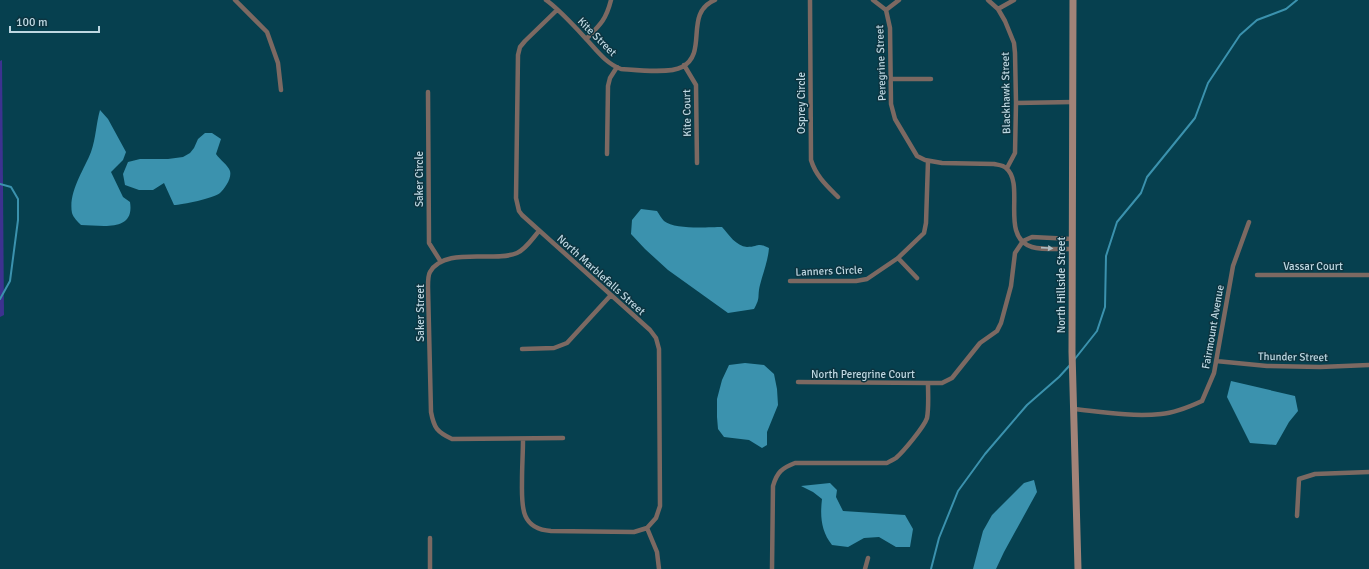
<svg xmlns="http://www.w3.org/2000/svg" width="1369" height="569" font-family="Signika,sans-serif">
<rect width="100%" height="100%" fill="#06404f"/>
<path fill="#3d3290" d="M2,60l2,255 -4,2v-256z"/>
<path fill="#3b92ae" d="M100,110l8,9 18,33 -3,8 -12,12 12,25 7,5c5,31 -29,23 -49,23 -3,-3 -8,-8 -9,-12 -4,-21 12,-43 19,-61 5,-14 5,-28 9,-42z
M205,133h7l9,6 -5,15c4,6 12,11 14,17 2,7 -5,17 -10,22 -6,5 -38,12 -46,12l-10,-22 -11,7h-14l-14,-5 -2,-11 5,-12 12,-3h28l15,-2 7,-4 4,-5 4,-9z
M641,209l16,2c2,3 5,8 7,10 11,9 44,6 58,6 7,8 14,19 25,20 12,0 10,-5 22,1 -1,13 -6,25 -9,37 -3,12 1,12 -6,24l-26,4 -60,-43 -23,-21 -14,-15 1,-14z
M745,363l19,2 10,9 3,15 1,16 -11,27v13l-5,3 -13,-8 -25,-3 -6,-8 -1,-12v-18l5,-19 7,-15z
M1231,381l64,15 3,15 -9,11 -13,23 -26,-2 -23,-46z
M1034,480l3,12 -33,60 -8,17h-23l10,-38 9,-16 32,-32z
M830,483l7,7 -1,7 7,14 62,4 8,14 -3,18h-14l-17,-10 -15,1 -16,9 -16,-2c-11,-14 -12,-29 -10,-46l-9,-7 -12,-6z"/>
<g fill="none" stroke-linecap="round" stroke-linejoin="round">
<path stroke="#3b92ae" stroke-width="2" d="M0,184l11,3 7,12v21l-8,61 -10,18
M1074,360l23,-29 8,-24 1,-51 11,-34 24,-29 6,-16 48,-59 13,-35 32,-48 17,-15 29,-11 11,-9
M931,569l8,-31 19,-47 27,-37 42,-49 32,-28 11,-12"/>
<path stroke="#7c6962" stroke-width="4.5" d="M235,0l32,32 11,31 3,27
M546,0c14,10 30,28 42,41 10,11 19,23 33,28 15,1 49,5 61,-2 27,-14 1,-54 33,-67
M810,0l1,160c5,16 15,25 27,37
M873,0l13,10
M988,0l10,9 7,12 9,22 1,10 1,50 -1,50 -8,15
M998,9l16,-9
M557,10l-32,31 -5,6 -2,8 -2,143 3,13 3,4 128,115 6,8 3,11 1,157 -4,12 -9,10 10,24 2,17
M886,10l4,18 1,76 4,15 22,37 8,4 17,3 52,1c4,1 9,1 12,4 20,16 -7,69 26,79 10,3 29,2 40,2
M886,10l13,-10
M586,39c14,-14 20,-19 25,-39
M684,65l12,20 1,78
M891,79h40
M428,92l1,151 12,19
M1016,103l57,-1
M607,154l1,-68 2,-8 7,-11
M539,231c-7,8 -13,18 -22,22 -23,10 -73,-7 -87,19 -2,3 -2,10 -2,15l3,125c3,16 6,20 21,27l111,-1
M1023,241l9,-4 40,2
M898,258l19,20
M1257,275h112
M790,281h66l11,-2 31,-21 26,-25 2,-10 2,-62
M522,349l32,-1 13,-5 44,-48
M1216,361l51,5 53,1 49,-2
M798,382l130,1
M1074,409c28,3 58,8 87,5 14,-1 28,-7 41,-13l12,-28 19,-107 16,-44
M523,439c0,14 -1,27 -1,41 0,24 -3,49 29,51l83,1 13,-4
M1297,516l2,-37 16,-5 54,-2
M430,538v31
M772,569l1,-83c4,-14 9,-18 22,-23h92c3,-2 6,-3 9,-5 7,-6 28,-31 31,-40 2,-11 1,-24 1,-35h14l10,-5 28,-35 17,-12 4,-8 10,-37 4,-33 8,-12
M865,569l3,-11"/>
<path stroke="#a18378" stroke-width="7" d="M1073,0l-1,352 6,217"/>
</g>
<defs><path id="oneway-solid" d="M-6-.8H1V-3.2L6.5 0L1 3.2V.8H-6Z"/></defs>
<use fill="#aebcc1" href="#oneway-solid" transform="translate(1047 248) rotate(4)"/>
<g text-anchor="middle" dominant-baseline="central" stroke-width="3" stroke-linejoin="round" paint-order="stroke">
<g font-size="11" fill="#bed7e1" stroke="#0c3440">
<text transform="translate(597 37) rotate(45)">Kite Street</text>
<text transform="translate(881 63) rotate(-92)">Peregrine Street</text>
<text transform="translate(1006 93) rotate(-91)">Blackhawk Street</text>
<text transform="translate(801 103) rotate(-90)">Osprey Circle</text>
<text transform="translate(687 113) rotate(-91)">Kite Court</text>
<text transform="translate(419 179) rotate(-90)">Saker Circle</text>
<text x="1313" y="266">Vassar Court</text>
<text transform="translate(829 271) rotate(-2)">Lanners Circle</text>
<text transform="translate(601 275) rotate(42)">North Marblefalls Street</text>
<text transform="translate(1061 285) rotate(-90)">North Hillside Street</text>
<text transform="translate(420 313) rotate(-90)">Saker Street</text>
<text transform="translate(1213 327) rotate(-80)">Fairmount Avenue</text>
<text transform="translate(1293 357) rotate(1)">Thunder Street</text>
<text x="863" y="374">North Peregrine Court</text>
</g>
</g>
<path d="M10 26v6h89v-6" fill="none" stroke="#bed7e1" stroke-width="2"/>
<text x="16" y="26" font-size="12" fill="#bed7e1" stroke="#0c3440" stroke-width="3" paint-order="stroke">100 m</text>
</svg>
